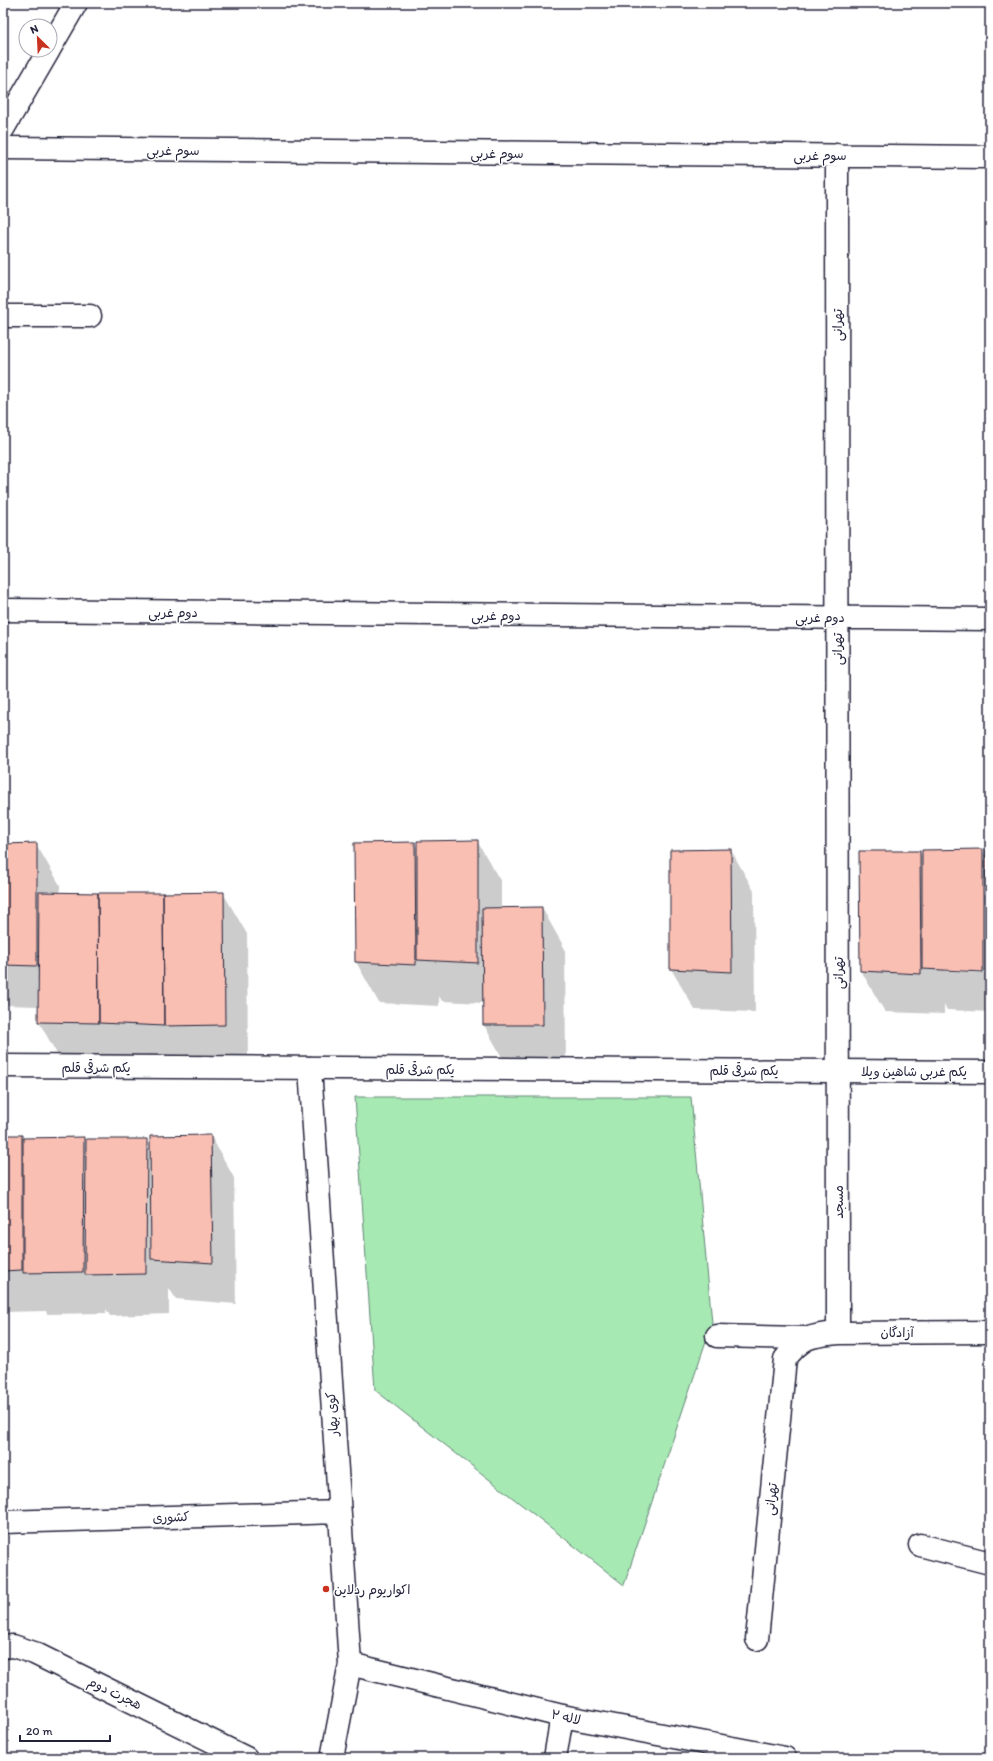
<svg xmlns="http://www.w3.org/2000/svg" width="993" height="1761" font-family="Itim,'Playpen Sans Arabic',sans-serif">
<rect width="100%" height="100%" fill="#fff"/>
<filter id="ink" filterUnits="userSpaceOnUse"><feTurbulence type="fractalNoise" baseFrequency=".025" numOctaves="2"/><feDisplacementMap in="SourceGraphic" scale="8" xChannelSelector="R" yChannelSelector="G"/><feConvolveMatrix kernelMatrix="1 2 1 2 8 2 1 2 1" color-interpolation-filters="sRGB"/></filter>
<g filter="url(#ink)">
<path fill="#a7e9b3" stroke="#648677" d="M355,1097h336l21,226 -88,262 -249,-195z"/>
<path fill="#0003" fill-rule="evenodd" d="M477,841l24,41v27l41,-1 23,41 1,116 -59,1 -23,-41 -1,-22 -41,-2 -3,-5v10l-60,-3 -23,-41 -1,-118 59,-1 4,6z
M36,844l24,41v8h163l24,41 1,132 -186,-3 -23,-41v-16l-36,-1v-160z
M731,850l23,41 1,121 -60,-2 -24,-41v-118z
M982,850l5,7 3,-6v161l-43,-2 -3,-6v10l-59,-2 -24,-41 59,-119 3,6zM945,969l43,2v2l-43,-2z
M3,1136h19l1,3 61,-1 3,5 59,-3 5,8 60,-12 23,42 2,126 -60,-5 -7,-11v26l-59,2 -4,-7v4l-59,1 -1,-3 -43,1z"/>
<path fill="#f9bfb3" stroke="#22223b" d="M478,840v123l-61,-3v-119z
M415,842l1,123 -61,-3 -1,-119z
M37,843v123l-34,-1v-121z
M731,849l1,123 -62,-3v-119z
M983,849v123l-61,-3v-119z
M986,850h4v119h-4z
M859,851h61l1,123 -61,-3z
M39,892l59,1 1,130 -61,-1z
M224,892l1,133 -61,1 -1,-133z
M98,893h65l1,133 -65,-3z
M542,907l1,118h-60l-1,-117z
M3,1135h19v135l-19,1z
M211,1135l2,128 -62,-4 -1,-123z
M84,1137l-1,135 -60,1v-135z
M86,1139h61l-1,135 -61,1z"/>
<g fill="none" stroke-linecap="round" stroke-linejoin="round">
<defs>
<path id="minor" d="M3,148l987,9
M837,155l1,1178
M3,316h87
M3,610l987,9
M310,1068l40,596 -18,94
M717,1336l88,2
M3,1522l336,-10
M920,1545l70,18
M757,1639l28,-280c18,-23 25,-23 53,-26l152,-1
M3,1647l10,-1 21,7 212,105
M350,1664l212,52 223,42
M555,1758l7,-42"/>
<path id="tertiary" d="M50,48l26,-45
M3,129l46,-79
M3,1066l987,6"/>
</defs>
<use href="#minor" stroke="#22223b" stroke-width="25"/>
<use href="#tertiary" stroke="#22223b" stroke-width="25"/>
<use href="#minor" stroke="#fff" stroke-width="22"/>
<use href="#tertiary" stroke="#fff" stroke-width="22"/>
</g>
</g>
<circle fill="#c8321e" stroke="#fff" stroke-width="1.5" cx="326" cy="1589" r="4"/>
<g text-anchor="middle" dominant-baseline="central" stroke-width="3" stroke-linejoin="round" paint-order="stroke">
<g font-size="13" fill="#22223b" stroke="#fff">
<text x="173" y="150">سوم غربی</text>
<text x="497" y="153">سوم غربی</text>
<text x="820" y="155">سوم غربی</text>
<text transform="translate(837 325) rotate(-90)">تهرانی</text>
<text x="173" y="612">دوم غربی</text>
<text x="496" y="615">دوم غربی</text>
<text x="820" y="617">دوم غربی</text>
<text transform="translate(837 649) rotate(-90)">تهرانی</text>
<text transform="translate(838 973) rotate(-90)">تهرانی</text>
<text x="96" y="1067">یکم شرقی قلم</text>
<text x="420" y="1069">یکم شرقی قلم</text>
<text x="744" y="1070">یکم شرقی قلم</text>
<text x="914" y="1071">یکم غربی شاهین ویلا</text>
<text transform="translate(838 1202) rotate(-90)">مسجد</text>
<text x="897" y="1332">آزادگان</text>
<text transform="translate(332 1414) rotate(-94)">کوی بهار</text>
<text transform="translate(771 1499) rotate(-84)">تهرانی</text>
<text transform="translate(171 1517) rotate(-2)">کشوری</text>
<text transform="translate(115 1693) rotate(26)">هجرت دوم</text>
<text transform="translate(566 1717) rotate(12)">لاله ۲</text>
</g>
<g font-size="13" fill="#22223b" stroke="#fff" text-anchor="start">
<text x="334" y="1589">اکواریوم ردلاین</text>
</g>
</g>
<rect width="993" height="1761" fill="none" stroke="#fff" stroke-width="16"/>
<rect x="8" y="8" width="977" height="1745" fill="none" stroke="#22223b" stroke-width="1.5" filter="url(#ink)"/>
<g transform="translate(38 38) rotate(336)"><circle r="19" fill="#ffffff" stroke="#a7a7b1"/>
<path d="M0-3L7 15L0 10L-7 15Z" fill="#c8321e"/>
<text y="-6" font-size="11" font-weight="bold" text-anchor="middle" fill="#22223b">N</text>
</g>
<path d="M20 1735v6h90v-6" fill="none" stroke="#22223b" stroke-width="2"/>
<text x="26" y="1735" font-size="12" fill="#22223b" stroke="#ffffff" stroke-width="3" paint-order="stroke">20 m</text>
</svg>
